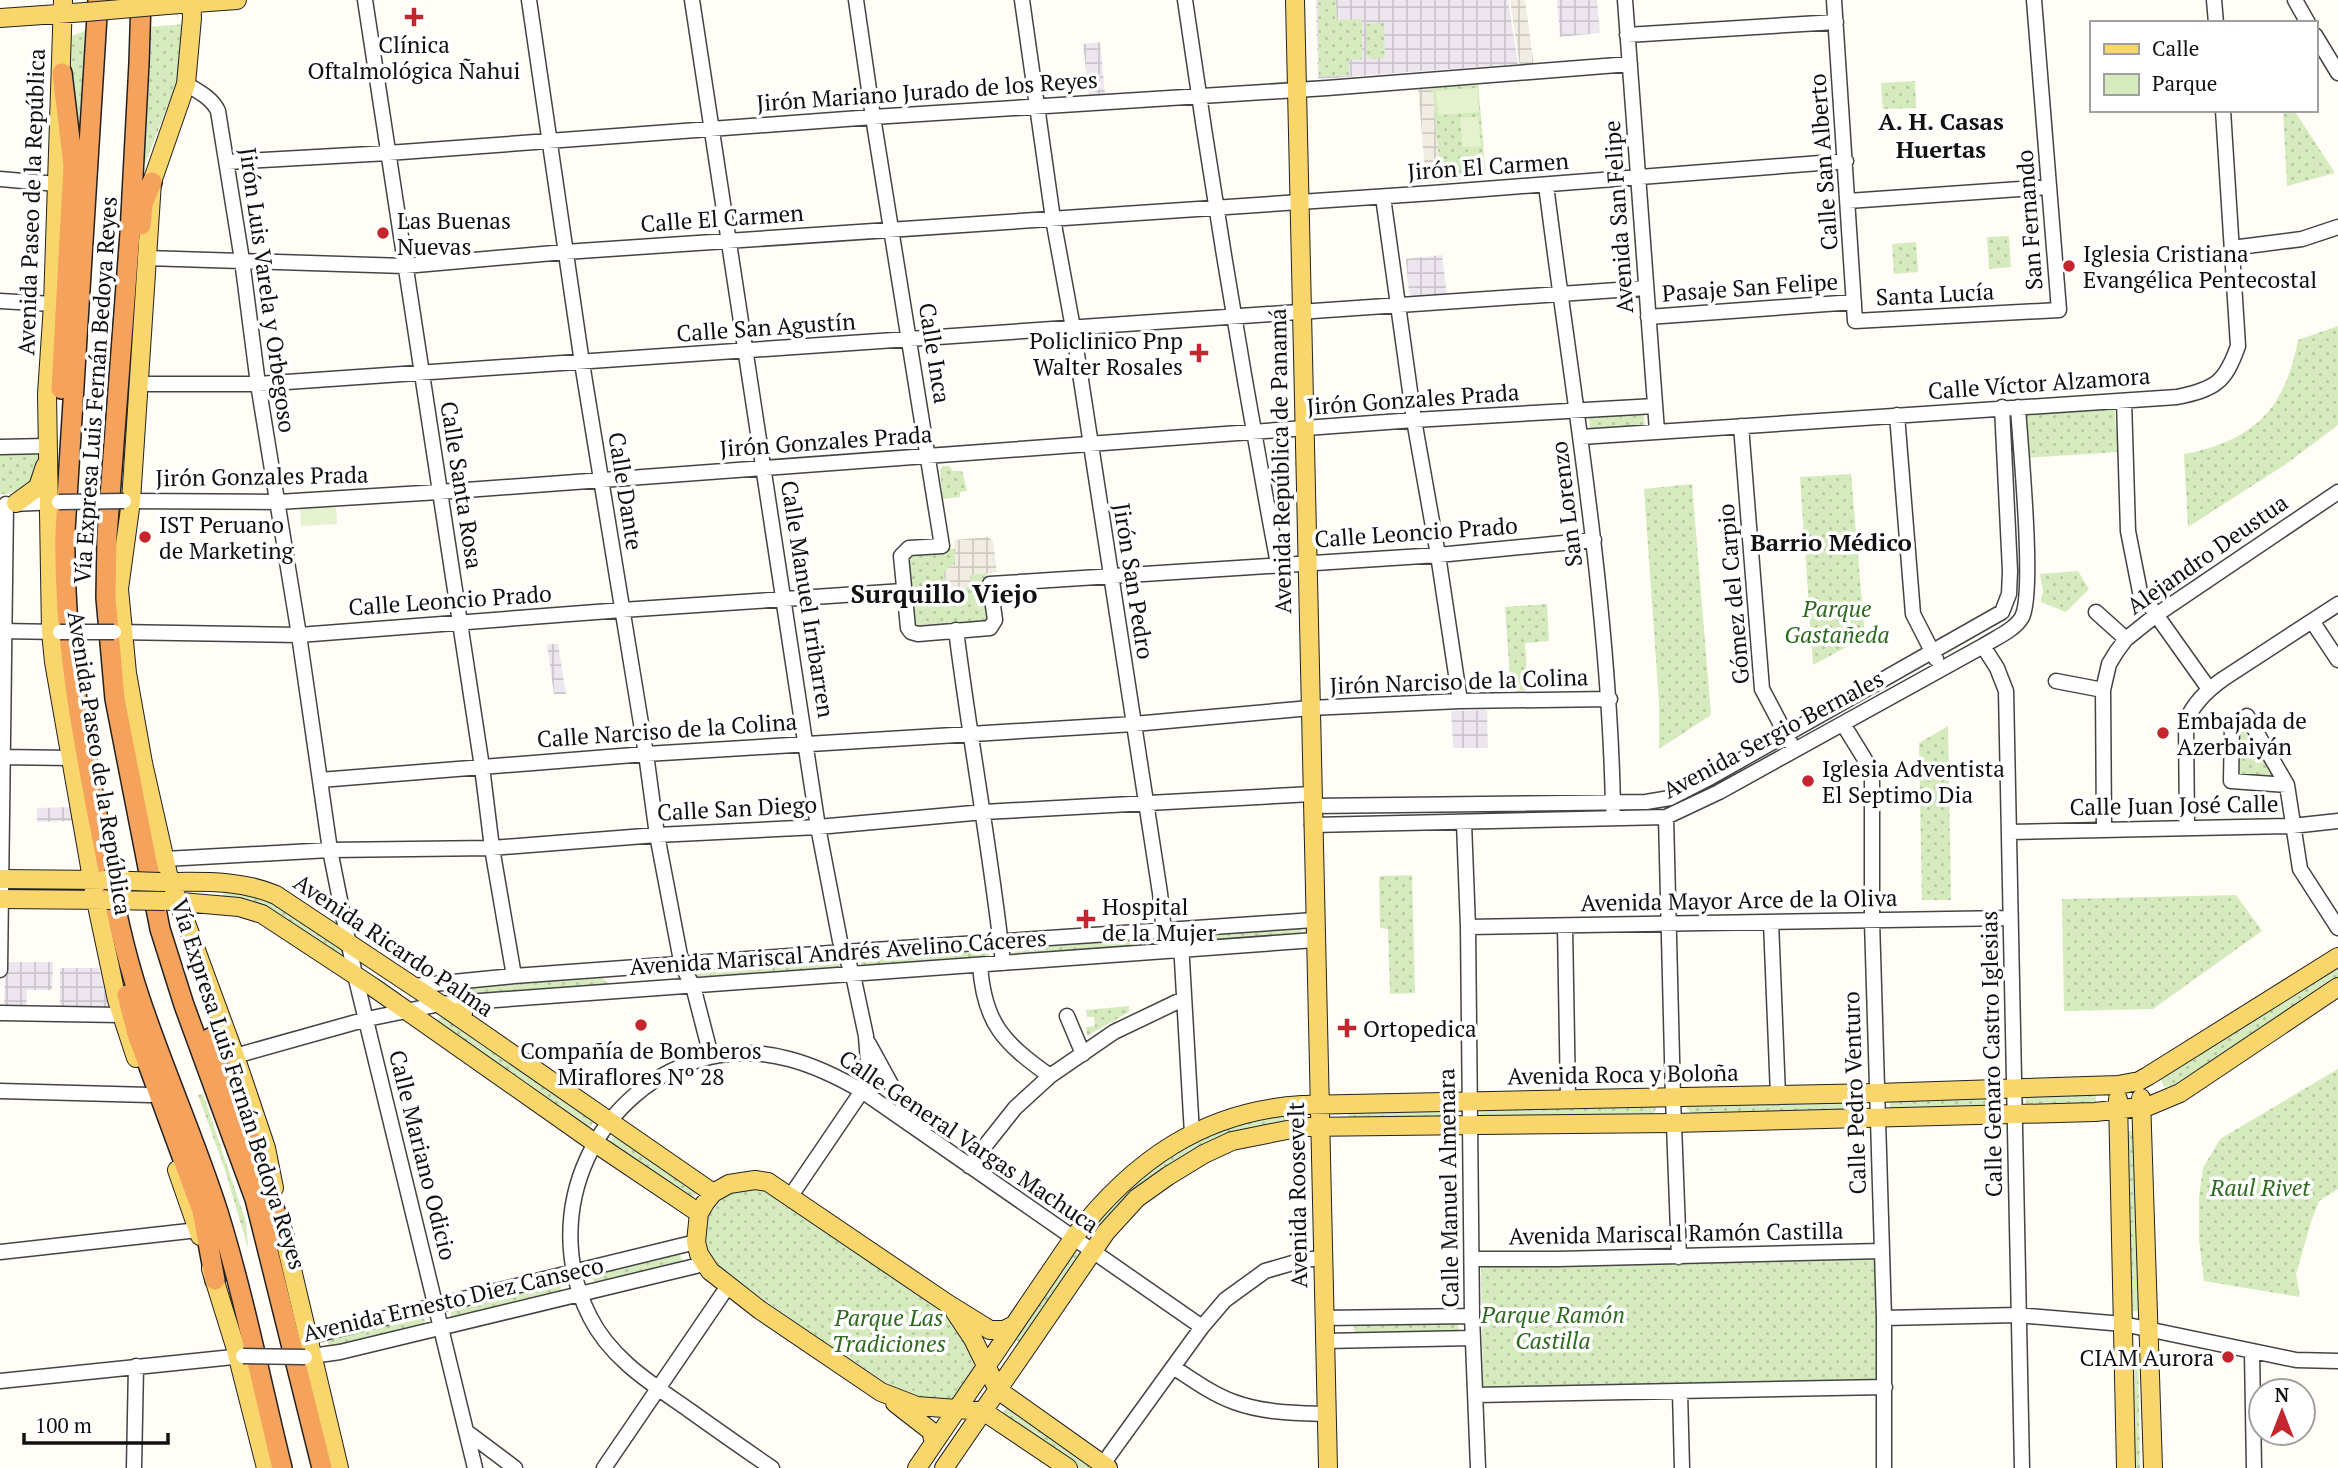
<svg xmlns="http://www.w3.org/2000/svg" width="2338" height="1468" font-family="'PT Serif',serif">
<defs>
<pattern id="industrial-grid" width="8" height="8" patternUnits="userSpaceOnUse" patternTransform="scale(1.75)"><rect width="8" height="8" fill="#eee6ef"/><path d="M0 4h8M4 0v8" fill="none" stroke="#cbc4cc"/></pattern>
<pattern id="green-dots" width="8" height="8" patternUnits="userSpaceOnUse" patternTransform="scale(1.75)"><rect width="8" height="8" fill="#d5ebbd"/><path d="M2 2h.1M6 6h.1" fill="none" stroke="#b6c8a1" stroke-width="1.8" stroke-linecap="round"/></pattern>
<pattern id="plaza-grid" width="8" height="8" patternUnits="userSpaceOnUse" patternTransform="scale(1.75)"><rect width="8" height="8" fill="#f1ede2"/><path d="M0 4h8M4 0v8" fill="none" stroke="#cecac1"/></pattern>
</defs>
<rect width="100%" height="100%" fill="#fffdf5"/>
<path fill="url(#industrial-grid)" d="M1316,0h192l10,64 -200,15z
M1557,0h40l3,33 -40,4z
M1100,42l5,52 -16,2 -6,-52z
M1442,255l5,41 -31,3 -7,-6 -3,-34z
M547,644h11l8,50h-12z
M1487,710l1,38h-35l-2,-37z
M72,807v14l-35,1v-14z
M5,962h48l-1,28h-25l-1,19h-22z
M60,968h39l10,41h-49z"/>
<path fill="url(#green-dots)" d="M1318,0h18l1,20 25,-1v40l-13,1v15l-30,2z
M1384,23l1,35 -14,1 -5,-4v-31z
M186,24l-5,47 -41,106 9,-150z
M85,31l-7,116 -10,-77 1,-33z
M1915,81l1,27 -33,1 -2,-26z
M1478,82l8,95 -45,5 -9,-96z
M2283,110h11l41,63 -48,13z
M2009,236l2,31 -22,2 -2,-32z
M1916,242l2,30 -24,2 -2,-30z
M2338,326v99l-49,37 -101,65 -4,-73c70,-13 101,-45 114,-114z
M2114,405l4,47 -92,6 -3,-47z
M1643,407l2,19 -55,5 -1,-19z
M0,454h38l-2,23 -8,12 -28,6z
M943,466h6l4,5h9l5,20 -7,1v5l-17,2 -3,-29z
M1851,474l14,163 -52,28 -13,-188z
M1692,484l19,231 -52,34v-46l-15,-214z
M963,548l23,18c2,16 12,45 -3,56l-67,5 -2,-2 -7,-67 10,-7z
M2078,571l11,18 -23,23 -25,-10 2,-11 -3,-17z
M1547,604l2,37 -24,2 3,47 -17,1 -6,-84z
M2241,723l35,50 -2,4 -40,3v-53z
M1948,726l3,174h-29l-3,-157z
M1412,875l3,118 -25,1 -2,-65 -8,-1 -1,-52z
M223,889l22,1 42,18 56,37 5,22 -125,-65z
M2236,895l26,36 -109,78 -89,2 -2,-112z
M1301,926v7l-112,9v-6z
M1157,937l3,7 -149,11 9,-6z
M990,951l-1,7 -128,8v-6z
M839,960v8l-4,1 -143,8 -3,-6z
M2338,966v13l-166,107 -8,1 -4,-9z
M603,978l6,6 -145,11v-10z
M1129,1006v6l-42,24 -1,-9 9,-1 -1,-9h-7l-1,-7z
M442,1015l152,106 -7,10 -152,-107z
M2338,1069v120l-19,12 -8,21 -15,52 4,23 -96,-16 -5,-41v-43l4,-29 17,-29z
M2096,1093v13l-66,3 -5,-9 3,-6z
M203,1094l43,128 2,26 -23,-78 -27,-75z
M1993,1095l6,4 1,8 -110,3v-12z
M1860,1099l1,6 -6,7 -164,1 -5,-6 4,-7z
M1653,1103l3,5 -2,6 -8,2 -162,6 -4,-7 1,-7z
M1453,1106l6,5v8l-111,1 1,-10z
M1299,1109v14l-85,21 -118,96 -13,-9 38,-44 78,-52z
M2127,1131h7l7,180h-11z
M615,1135l83,56 -7,10 -83,-56z
M751,1188l13,1 176,121 17,18 18,36 -22,36 -39,-3 -20,-9 -79,-52 -99,-71 -10,-19 -2,-8 3,-20 18,-23 7,-4z
M1071,1249l13,8 -63,87 -7,-6z
M679,1253l4,9 -88,23 -4,-10z
M1874,1257l5,123 -396,11 -2,-124z
M559,1281l3,13 -111,27v-11z
M422,1317l3,3 -2,7 -94,23 -2,-11z
M1457,1322l2,8 -3,4h-100l-2,-5 1,-5z
M2130,1346l8,1 2,121h-9z
M1007,1407l84,57 -2,4h-11l-77,-52z"/>
<path fill="#e6f2cf" d="M1477,88l2,24 -41,3 -2,-24z
M1478,117l3,29 -18,1 -3,-29z
M336,504l1,20 -36,2 -1,-20z"/>
<path fill="url(#plaza-grid)" d="M1510,0h15l9,66 -14,2z
M1432,86l9,96h-15l-8,-95z
M988,537l5,4 4,31 -27,3 1,7 -5,6 -7,1v4l-16,2 -1,-14 3,-1 -1,-8 7,-7h4v-25z"/>
<g fill="none" stroke-linecap="round" stroke-linejoin="round">
<defs>
<path id="minor" d="M365,0l117,767 10,81 22,128
M529,0l53,363 64,391 11,81 25,131 11,20 18,70
M692,0l126,827 22,114 13,34 13,61 2,27 -2,16 -4,12 -72,106
M856,0l17,117 69,429 -33,2 -8,8 7,72 3,4 7,2 72,-6 5,-8 -5,-36 448,-29 156,-15
M1022,0l31,219 20,109 87,565 6,58
M1185,0c27,189 58,377 93,564
M1625,0l32,431
M1834,0l21,321 204,-11 -25,-310
M2214,0l2,23
M2295,0l13,23
M1627,35l209,-13
M2315,35l23,38
M186,84c12,7 26,14 32,27l24,149 16,124 41,251 31,215 25,125 120,493
M227,162l161,-9 485,-36 454,-29 303,-24
M0,179l57,5
M1546,185c26,207 63,413 67,623
M1383,197l31,223 24,135 22,146
M1848,201l201,-14
M2232,248l70,-9 36,-12
M146,258l259,8 160,-14 868,-59 413,-32
M0,301l53,3
M1648,317l206,-15
M138,384h120l1388,-96
M2124,401l4,130 12,61 69,97
M1897,415l16,199 23,45
M1741,426l21,263 28,53
M1581,437l596,-40c38,-8 48,-14 61,-51l-15,-236
M0,447l47,-1
M124,501l154,1 161,-10 975,-72 241,-14
M12,504l46,-2
M2096,612l30,27
M2312,621l26,39
M956,630c14,112 35,222 47,333
M0,631l60,1
M115,632l184,3 323,-25 281,-19
M1983,646l14,22 9,23 16,777
M2056,681l47,9
M1843,724l29,47v150l12,397v150
M0,757l71,1
M320,780l326,-26 488,-30 176,-16 150,-7 150,-2
M2287,785l-56,-4 1,-55 15,-10 40,69 13,84 38,59
M1312,806l334,-4 24,-4 41,-21 291,-165 7,-18 1,-23 -8,-164
M1666,817l7,281 6,159
M1464,823l4,104 4,389 6,152
M1312,825l354,-8 53,-25 264,-146c12,-8 32,-16 39,-29 13,-25 -2,-174 -4,-210
M2104,828l-1,-138 6,-26 8,-13 9,-12 30,-24 182,-123
M2187,828l-1,-107c8,-18 20,-30 37,-42l115,-75
M2009,832l283,-6 46,-5
M165,859l165,-9 162,-2 165,-13 161,-8 166,-15 328,-18
M1771,922l7,173
M1565,926l3,173
M1468,927l542,-9
M1181,943l11,191
M980,965c4,59 24,78 70,111
M0,970l6,-466
M413,986l101,-10 330,-24 470,-32
M0,1013l120,2
M1067,1016l16,38
M869,1044l29,53 26,32
M235,1056l132,-37 73,-15 875,-64
M0,1091l150,4
M969,1166l46,-58 35,-32 64,-44 69,-33
M0,1252l198,-22
M1473,1259h85l323,-8
M1324,1318l148,-2
M1884,1318l133,-3 106,9 173,36 42,1
M307,1337l389,-95
M1324,1341l149,-3
M2252,1352l2,116
M305,1357l35,-5 364,-88
M1173,1367c20,13 39,27 61,35 30,11 61,11 92,12
M0,1381l243,-25
M1680,1392l2,76
M1476,1395l409,-8
M467,1432l48,36
M134,1468l2,-102
M604,1468l124,-182
M772,1468c-28,-19 -55,-38 -83,-58 -37,-26 -78,-51 -99,-93 -53,-104 6,-233 120,-260 54,-13 106,7 152,34l340,236
M1100,1468l102,-141 23,-27 40,-29 38,-11 19,-2"/>
<path id="major" d="M63,0l-10,304 -6,90 4,238 3,30 42,239 21,99 19,58
M191,0l1,18 -6,66 -34,98 -21,319 -12,88 8,84 16,90 25,111 67,182 31,92 8,40
M1295,0l33,1468
M167,5l70,-5
M0,18l86,-6
M16,503l22,-16 7,-21
M0,879l104,1
M160,882c40,0 79,-3 116,13l164,109 273,189
M0,899l107,1
M170,901l69,6 23,7 111,73 222,156 104,70
M462,1019l2,-11 7,-7
M2141,1098l12,370
M2118,1099l8,369
M177,1170l23,66
M281,1223l58,245
M211,1269l24,77 31,122
M955,1312l18,27 25,51 110,78
M1014,1325l-10,5h-14l-42,-26 -180,-122 -13,-2 -26,4 -16,9 -8,10 -6,10 -3,29 3,12 11,17 50,39 121,82 36,14 66,5 85,57
M895,1403l36,28 3,12
M917,1468l157,-231c59,-76 129,-126 228,-132l575,-12 241,-8 21,-4 9,-5 190,-119
M944,1468l162,-236 31,-34 31,-22 36,-22 28,-13 70,-14 372,-4 421,-11 54,-6 31,-13 158,-106"/>
<path id="highway" d="M98,0l-33,531c-2,102 14,189 33,288 12,60 22,121 42,180 24,72 55,141 78,213 26,84 43,171 64,256
M141,0l-2,63 -9,170 -23,303 -1,62 9,101 45,230 24,76 71,194 67,269
M141,225l2,-21 9,-22
M61,389l12,-224 -11,-92
M127,995l10,39 65,177 13,69
M210,1038l48,123 26,76"/>
</defs>
<use href="#minor" stroke="#444" stroke-width="17"/>
<use href="#major" stroke="#222" stroke-width="20"/>
<use href="#highway" stroke="#222" stroke-width="22"/>
<use href="#minor" stroke="#fff" stroke-width="14"/>
<use href="#major" stroke="#f9d66b" stroke-width="18"/>
<use href="#highway" stroke="#f5a25d" stroke-width="19"/>
<defs>
<path id="minor-bridge" d="M59,502l65,-1
M60,632h54
M243,1356l62,1"/>
<path id="major-bridge" d="M86,12l81,-7
M104,880l56,2
M107,900l58,1"/>
</defs>
<use href="#minor-bridge" stroke="#444" stroke-width="17" stroke-linecap="butt"/>
<use href="#major-bridge" stroke="#222" stroke-width="20" stroke-linecap="butt"/>
<use href="#minor-bridge" stroke="#fff" stroke-width="14"/>
<use href="#major-bridge" stroke="#f9d66b" stroke-width="18"/>
</g>
<g fill="#c4262e" stroke="#fff" stroke-width="2.5">
<path d="M410.5 6.5h7v7h7v7h-7v7h-7v-7h-7v-7h7z"/>
<circle cx="383" cy="233" r="7"/>
<circle cx="2069" cy="266" r="7"/>
<path d="M1195.5 342.5h7v7h7v7h-7v7h-7v-7h-7v-7h7z"/>
<circle cx="145" cy="537" r="7"/>
<circle cx="2163" cy="733" r="7"/>
<circle cx="1808" cy="781" r="7"/>
<path d="M1082.5 908.5h7v7h7v7h-7v7h-7v-7h-7v-7h7z"/>
<circle cx="641" cy="1025" r="7"/>
<path d="M1343.5 1017.5h7v7h7v7h-7v7h-7v-7h-7v-7h7z"/>
<circle cx="2228" cy="1357" r="7"/>
</g>
<g text-anchor="middle" dominant-baseline="central" stroke-width="7" stroke-linejoin="round" paint-order="stroke">
<g font-size="23" fill="#111" stroke="#fff" text-anchor="start">
<text x="414" y="44" text-anchor="middle">Clínica<tspan x="414" dy="26">Oftalmológica Ñahui</tspan></text>
<text x="397" y="220">Las Buenas<tspan x="397" dy="26">Nuevas</tspan></text>
<text x="2083" y="253">Iglesia Cristiana<tspan x="2083" dy="26">Evangélica Pentecostal</tspan></text>
<text x="1183" y="340" text-anchor="end">Policlinico Pnp<tspan x="1183" dy="26">Walter Rosales</tspan></text>
<text x="159" y="524">IST Peruano<tspan x="159" dy="26">de Marketing</tspan></text>
<text x="2177" y="720">Embajada de<tspan x="2177" dy="26">Azerbaiyán</tspan></text>
<text x="1822" y="768">Iglesia Adventista<tspan x="1822" dy="26">El Septimo Dia</tspan></text>
<text x="1102" y="906">Hospital<tspan x="1102" dy="26">de la Mujer</tspan></text>
<text x="1363" y="1028">Ortopedica</text>
<text x="641" y="1050" text-anchor="middle">Compañía de Bomberos<tspan x="641" dy="26">Miraflores Nº 28</tspan></text>
<text x="2214" y="1357" text-anchor="end">CIAM Aurora</text>
</g>
<g font-size="23" fill="#111" stroke="#fff">
<text transform="translate(927 91) rotate(-4)">Jirón Mariano Jurado de los Reyes</text>
<text transform="translate(1823 162) rotate(-94)">Calle San Alberto</text>
<text transform="translate(1488 166) rotate(-4)">Jirón El Carmen</text>
<text transform="translate(31 202) rotate(-88)">Avenida Paseo de la República</text>
<text transform="translate(1618 217) rotate(-94)">Avenida San Felipe</text>
<text transform="translate(722 218) rotate(-4)">Calle El Carmen</text>
<text transform="translate(2029 220) rotate(-94)">San Fernando</text>
<text transform="translate(1750 287) rotate(-4)">Pasaje San Felipe</text>
<text transform="translate(268 290) rotate(82)">Jirón Luis Varela y Orbegoso</text>
<text transform="translate(1935 294) rotate(-3)">Santa Lucía</text>
<text transform="translate(766 327) rotate(-4)">Calle San Agustín</text>
<text transform="translate(935 353) rotate(81)">Calle Inca</text>
<text transform="translate(2039 383) rotate(-4)">Calle Víctor Alzamora</text>
<text transform="translate(95 390) rotate(-86)">Vía Expresa Luis Fernán Bedoya Reyes</text>
<text transform="translate(1413 399) rotate(-4)">Jirón Gonzales Prada</text>
<text transform="translate(826 441) rotate(-4)">Jirón Gonzales Prada</text>
<text transform="translate(1280 461) rotate(-91)">Avenida República de Panamá</text>
<text transform="translate(262 476) rotate(-1)">Jirón Gonzales Prada</text>
<text transform="translate(462 485) rotate(81)">Calle Santa Rosa</text>
<text transform="translate(626 491) rotate(81)">Calle Dante</text>
<text transform="translate(1566 504) rotate(-97)">San Lorenzo</text>
<text transform="translate(1416 532) rotate(-4)">Calle Leoncio Prado</text>
<text transform="translate(2207 554) rotate(-35)">Alejandro Deustua</text>
<text transform="translate(1134 581) rotate(81)">Jirón San Pedro</text>
<text transform="translate(1733 594) rotate(-95)">Gómez del Carpio</text>
<text transform="translate(808 599) rotate(81)">Calle Manuel Irribarren</text>
<text transform="translate(450 600) rotate(-4)">Calle Leoncio Prado</text>
<text transform="translate(1459 681) rotate(-2)">Jirón Narciso de la Colina</text>
<text transform="translate(667 730) rotate(-4)">Calle Narciso de la Colina</text>
<text transform="translate(1773 734) rotate(-28)">Avenida Sergio Bernales</text>
<text transform="translate(100 763) rotate(81)">Avenida Paseo de la República</text>
<text transform="translate(2174 805) rotate(-1)">Calle Juan José Calle</text>
<text transform="translate(737 808) rotate(-3)">Calle San Diego</text>
<text transform="translate(1739 900) rotate(-1)">Avenida Mayor Arce de la Oliva</text>
<text transform="translate(394 945) rotate(34)">Avenida Ricardo Palma</text>
<text transform="translate(838 952) rotate(-4)">Avenida Mariscal Andrés Avelino Cáceres</text>
<text transform="translate(1991 1054) rotate(-91)">Calle Genaro Castro Iglesias</text>
<text transform="translate(1623 1074) rotate(-1)">Avenida Roca y Boloña</text>
<text transform="translate(239 1084) rotate(72)">Vía Expresa Luis Fernán Bedoya Reyes</text>
<text transform="translate(1854 1093) rotate(-92)">Calle Pedro Venturo</text>
<text transform="translate(969 1141) rotate(34)">Calle General Vargas Machuca</text>
<text transform="translate(423 1155) rotate(76)">Calle Mariano Odicio</text>
<text transform="translate(1448 1188) rotate(-91)">Calle Manuel Almenara</text>
<text transform="translate(1297 1195) rotate(-91)">Avenida Roosevelt</text>
<text transform="translate(1676 1233) rotate(-1)">Avenida Mariscal Ramón Castilla</text>
<text transform="translate(453 1299) rotate(-13)">Avenida Ernesto Diez Canseco</text>
</g>
<g font-size="23" font-style="italic" fill="#2f6b1f" stroke="#fff">
<text x="1837" y="608">Parque<tspan x="1837" dy="26">Gastañeda</tspan></text>
<text x="2260" y="1187">Raul Rivet</text>
<text x="1553" y="1314">Parque Ramón<tspan x="1553" dy="26">Castilla</tspan></text>
<text x="889" y="1317">Parque Las<tspan x="889" dy="26">Tradiciones</tspan></text>
</g>
<g font-size="24" font-weight="bold" fill="#111" stroke="#fff">
<text x="1941" y="121">A. H. Casas<tspan x="1941" dy="28">Huertas</tspan></text>
<text x="1831" y="542">Barrio Médico</text>
</g>
<g font-size="26" font-weight="bold" fill="#111" stroke="#fff">
<text x="944" y="593">Surquillo Viejo</text>
</g>
</g>
<rect x="2090" y="21" width="228" height="91" fill="#ffffff" stroke="#a0a0a0" stroke-width="2"/>
<rect x="2104" y="44" width="35" height="10" fill="#f9d66b" stroke="#a0a0a0" stroke-width="2"/>
<text x="2152" y="56" font-size="21" fill="#111111">Calle</text>
<rect x="2104" y="74" width="35" height="21" fill="#d5ebbd" stroke="#a0a0a0" stroke-width="2"/>
<text x="2152" y="91" font-size="21" fill="#111111">Parque</text>
<g transform="translate(2282 1412)"><circle r="33" fill="#ffffff" stroke="#a0a0a0" stroke-width="2"/>
<path d="M0-5L12 26L0 18L-12 26Z" fill="#c4262e"/>
<text y="-10" font-size="19" font-weight="bold" text-anchor="middle" fill="#111111">N</text>
</g>
<path d="M24 1433v10h144v-10" fill="none" stroke="#111111" stroke-width="3.5"/>
<text x="35" y="1433" font-size="21" fill="#111111" stroke="#ffffff" stroke-width="5" paint-order="stroke">100 m</text>
</svg>
